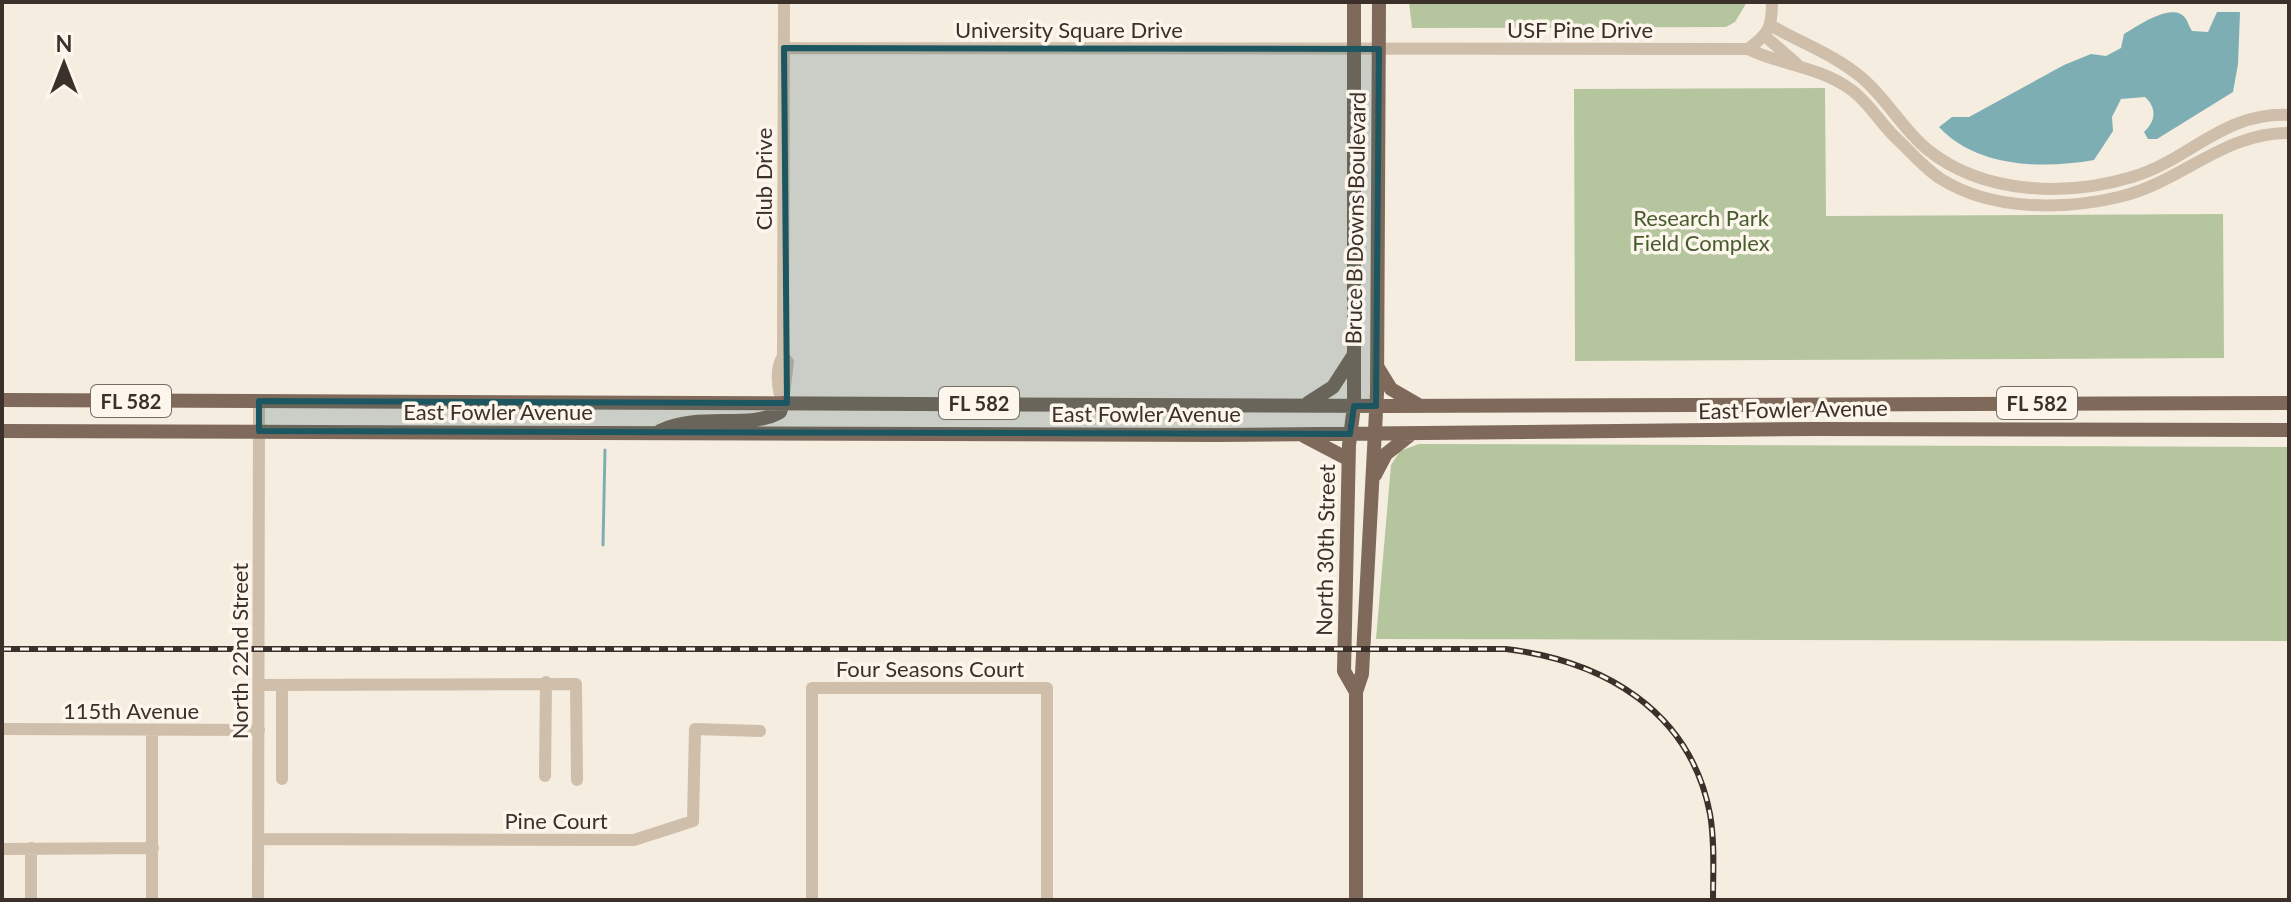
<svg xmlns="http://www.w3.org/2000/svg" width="2291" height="902" font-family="Lato,sans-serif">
<rect width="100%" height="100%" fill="#f5ede0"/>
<path fill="#b5c69e" d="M1409,2h338l-12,20 -9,5 -314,1z
M1825,88l1,128 397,-2 1,144 -649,3 -1,-272z
M1419,444l870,3v194l-913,-2 15,-174 9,-14z"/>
<path fill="#7daeb4" d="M2217,12h23l-2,52 -5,28 -76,47h-9l-4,-7c12,-11 13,-24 1,-35l-24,2 -9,18 1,14 -19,29c-51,9 -117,8 -155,-33l13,-10h17l95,-52 27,-11 15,2 15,-8 3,-14c13,-7 49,-34 62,-15 2,3 3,8 6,12l16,1z"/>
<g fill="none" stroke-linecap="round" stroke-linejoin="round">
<path stroke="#7daeb4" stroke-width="3" d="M603,545l2,-95"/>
<path stroke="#cebeaa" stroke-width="12" d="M1772,26c31,18 63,29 90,52 25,21 41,52 66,72 55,44 138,47 204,27 58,-17 90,-65 157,-62
M1766,37l30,26
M784,48l964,1c21,-15 24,-22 24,-47
M1748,49c33,16 72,18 102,40 18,12 30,34 46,49 14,13 29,31 45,41 51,32 122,31 178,18 61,-14 105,-65 170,-64
M783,356l5,6 -5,41
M783,403c-6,-13 -8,-35 0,-47l1,-354
M259,685l317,-1 1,96
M282,685v94
M2,729l257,1
M152,730v170
M545,776l1,-94
M260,839l374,1 59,-19 2,-92 65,2
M2,849l151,-1
M31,900v-52
M258,900l1,-499
M812,900v-212h235v212"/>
<path stroke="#7e695a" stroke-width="14" d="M1354,2v404l-5,39 -5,226 12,21
M1378,368l13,21 26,15
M2,400l1384,6 903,-3
M1308,403l25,-16 20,-31
M2,431l1217,4 596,-6 474,1
M660,431c39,-19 90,-1 120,-19l3,-9
M1304,436l44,23
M1375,475l11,-21 24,-19
M1356,900v-208l6,-18 15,-281 2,-391"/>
<defs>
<path id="rail" d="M2,649h1504c97,12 184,61 204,165 5,28 3,58 3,86"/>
</defs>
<use href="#rail" stroke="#3c312a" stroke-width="6"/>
<use href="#rail" stroke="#fcf6ed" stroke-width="3" stroke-dasharray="9" stroke-linecap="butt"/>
</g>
<path fill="#1c5761" fill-opacity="0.2" stroke="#1c5761" stroke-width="6" stroke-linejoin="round" d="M784,48l595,1 -3,357h-22l-4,28 -1091,-3v-30l528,2z"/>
<g text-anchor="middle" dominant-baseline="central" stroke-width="7" stroke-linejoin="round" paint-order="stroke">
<g fill="#fcf6ed" stroke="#766c64" stroke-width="2">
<rect x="91" y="385" width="80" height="32" rx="6"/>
<rect x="939" y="387" width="80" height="32" rx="6"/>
<rect x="1997" y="387" width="80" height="32" rx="6"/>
</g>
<g font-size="20" font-weight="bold" fill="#3c312a">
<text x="131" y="401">FL 582</text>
<text x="979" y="403">FL 582</text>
<text x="2037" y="403">FL 582</text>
</g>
<g font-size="22" fill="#3c312a" stroke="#fcf6ed">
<text x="1069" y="29">University Square Drive</text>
<text x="1580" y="29">USF Pine Drive</text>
<text transform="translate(763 179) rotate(-90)">Club Drive</text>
<text transform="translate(1355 218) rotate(-89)">Bruce B Downs Boulevard</text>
<text transform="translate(1793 409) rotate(-1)">East Fowler Avenue</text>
<text x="498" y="411">East Fowler Avenue</text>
<text x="1146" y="413">East Fowler Avenue</text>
<text transform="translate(1325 550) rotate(-89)">North 30th Street</text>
<text transform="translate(239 651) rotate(-90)">North 22nd Street</text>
<text x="930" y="668">Four Seasons Court</text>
<text x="131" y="710">115th Avenue</text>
<text x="556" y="820">Pine Court</text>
</g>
<g font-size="22" fill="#475c2c" stroke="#fcf6ed">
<text x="1701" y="217">Research Park<tspan x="1701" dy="25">Field Complex</tspan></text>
</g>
</g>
<rect width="2291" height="902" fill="none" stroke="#3c312a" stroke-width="8"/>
<g transform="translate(64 64)" stroke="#fcf6ed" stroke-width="6" paint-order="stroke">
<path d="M0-6L14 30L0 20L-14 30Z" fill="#3c312a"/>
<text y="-12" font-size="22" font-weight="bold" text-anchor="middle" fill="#3c312a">N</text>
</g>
</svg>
